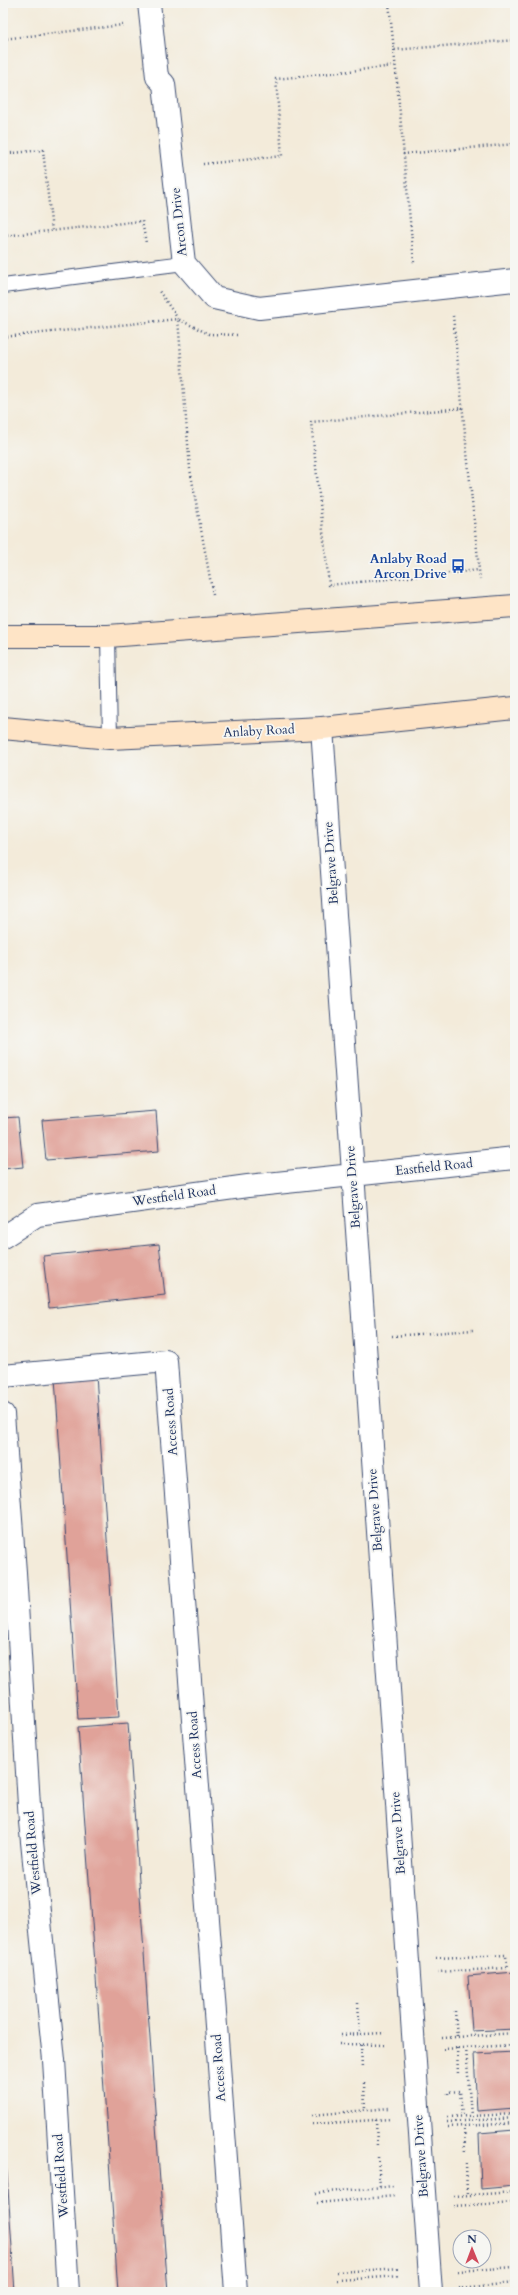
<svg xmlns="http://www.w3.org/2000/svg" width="518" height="2295" font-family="Cardo,serif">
<rect width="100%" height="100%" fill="#f6f6f2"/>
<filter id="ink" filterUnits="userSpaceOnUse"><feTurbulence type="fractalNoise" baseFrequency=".025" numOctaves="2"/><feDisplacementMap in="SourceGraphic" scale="8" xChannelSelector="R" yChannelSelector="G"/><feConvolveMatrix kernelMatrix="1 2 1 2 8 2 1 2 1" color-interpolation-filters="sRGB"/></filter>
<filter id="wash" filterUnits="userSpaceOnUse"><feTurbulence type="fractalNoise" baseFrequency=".012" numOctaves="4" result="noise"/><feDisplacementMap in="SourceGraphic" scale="16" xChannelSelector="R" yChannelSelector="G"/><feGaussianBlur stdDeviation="0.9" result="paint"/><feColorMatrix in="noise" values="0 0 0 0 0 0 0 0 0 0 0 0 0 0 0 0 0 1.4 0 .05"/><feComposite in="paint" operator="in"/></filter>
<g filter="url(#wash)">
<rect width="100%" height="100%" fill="#f3ebda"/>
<g id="blocks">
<path fill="#e0a299" d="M156,1111l3,40 -113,9 -4,-40z
M18,1117l5,50 -20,2v-51z
M159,1244l6,51 -116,13 -6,-52z
M96,1375l23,342 -41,2 -23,-341z
M128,1723l35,502 5,67h-50l-12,-175 -28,-390z
M515,1972v16h-2l2,41 -43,2 -4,-55z
M515,2052v56l-38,3 -3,-57z
M515,2130v56l-34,3 -2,-56z
M3,2137l4,37 8,118h-12z"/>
</g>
</g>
<g filter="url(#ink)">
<use href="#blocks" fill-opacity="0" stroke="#3b4b71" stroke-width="1"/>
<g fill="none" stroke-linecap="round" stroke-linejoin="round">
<defs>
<path id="lane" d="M3,286l181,-23
M108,636l2,102"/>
<path id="street" d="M149,3l8,74 7,7 20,179 30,35 45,10 256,-28
M322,728l109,1564
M3,1237l34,-22 211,-29 267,-28
M3,1376l163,-15 70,931
M3,1414l12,158 15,250 24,238 14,232"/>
<path id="secondary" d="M3,636h105l407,-30
M3,728l107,10 212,-10 193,-20"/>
</defs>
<use href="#lane" stroke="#3b4b71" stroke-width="16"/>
<use href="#street" stroke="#3b4b71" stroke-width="24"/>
<use href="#secondary" stroke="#3b4b71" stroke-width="24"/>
<path stroke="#3b4b71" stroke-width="2.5" stroke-dasharray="1 3" stroke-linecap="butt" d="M389,3l5,47 121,-10
M3,39l120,-14
M394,50l20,213
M3,154l40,-4 9,81
M403,154l112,-10
M203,164l79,-8 -6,-77 119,-13
M3,236l139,-15 4,22
M453,316l27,263
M3,337l175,-18 -19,-28
M463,408l-152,14 18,163 150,-15
M213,595l-23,-126 -12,-150 31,15 30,1
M392,1336l81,-6
M436,1958l70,-3 1,13 -69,4
M358,2003l2,31
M455,2011l2,26
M341,2035l44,-2
M442,2038l73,-5
M339,2044l46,1
M361,2045l1,23
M457,2048l1,26
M466,2048l5,68
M443,2049l72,-4
M364,2083l1,27
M448,2094v-2l12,-1 2,25
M312,2115l78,-7
M448,2117l67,-3
M376,2120l1,26
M447,2122l68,-4
M312,2124l78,-5
M464,2126l1,28
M448,2127l67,-4
M378,2157l2,30
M466,2164l1,31
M316,2193l78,-7
M454,2196l61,-4
M317,2203l78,-7
M454,2206l61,-4
M458,2271l57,-4
M337,2272l63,-4
M337,2280l63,-4
M459,2288l56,-5"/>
<use href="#lane" stroke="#fff" stroke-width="14"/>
<use href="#street" stroke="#fff" stroke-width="22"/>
<use href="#secondary" stroke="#fee4c6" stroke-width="22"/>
</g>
</g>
<defs>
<symbol id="bus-bare" viewBox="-9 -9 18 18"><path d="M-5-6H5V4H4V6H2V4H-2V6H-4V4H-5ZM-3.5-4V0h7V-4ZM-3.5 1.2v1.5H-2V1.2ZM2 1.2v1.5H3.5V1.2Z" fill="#1a4fb4" stroke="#f6f6f2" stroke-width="2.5" paint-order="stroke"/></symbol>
</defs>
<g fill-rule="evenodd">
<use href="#bus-bare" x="448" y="556" width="20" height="20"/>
</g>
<g text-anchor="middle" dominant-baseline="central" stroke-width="3.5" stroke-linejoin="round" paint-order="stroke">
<g font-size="13" fill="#1b2f5e" stroke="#f6f6f2">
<text transform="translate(179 222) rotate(-96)">Arcon Drive</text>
<text transform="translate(259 731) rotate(-3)">Anlaby Road</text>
<text transform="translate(331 863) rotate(-94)">Belgrave Drive</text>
<text transform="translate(434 1167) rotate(-6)">Eastfield Road</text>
<text transform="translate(353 1187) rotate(-94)">Belgrave Drive</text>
<text transform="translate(174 1196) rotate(-8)">Westfield Road</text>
<text transform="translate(171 1422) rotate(-94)">Access Road</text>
<text transform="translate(375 1510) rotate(-94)">Belgrave Drive</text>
<text transform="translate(195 1745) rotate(-94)">Access Road</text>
<text transform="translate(398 1833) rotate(-94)">Belgrave Drive</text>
<text transform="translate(33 1853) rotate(-95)">Westfield Road</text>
<text transform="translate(219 2068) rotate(-94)">Access Road</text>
<text transform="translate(421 2156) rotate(-94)">Belgrave Drive</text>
<text transform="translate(61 2176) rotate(-94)">Westfield Road</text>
</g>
<g font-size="13" font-weight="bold" fill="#164399" stroke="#f6f6f2" text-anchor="end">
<text x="447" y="559">Anlaby Road<tspan x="447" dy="15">Arcon Drive</tspan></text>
</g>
</g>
<rect width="518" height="2295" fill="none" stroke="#f6f6f2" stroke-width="16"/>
<g transform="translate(472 2249) rotate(359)"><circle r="19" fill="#f6f6f2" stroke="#9ea6b7"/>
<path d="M0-3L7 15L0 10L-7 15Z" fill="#d1495b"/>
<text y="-6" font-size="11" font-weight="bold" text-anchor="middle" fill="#1b2f5e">N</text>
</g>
</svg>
